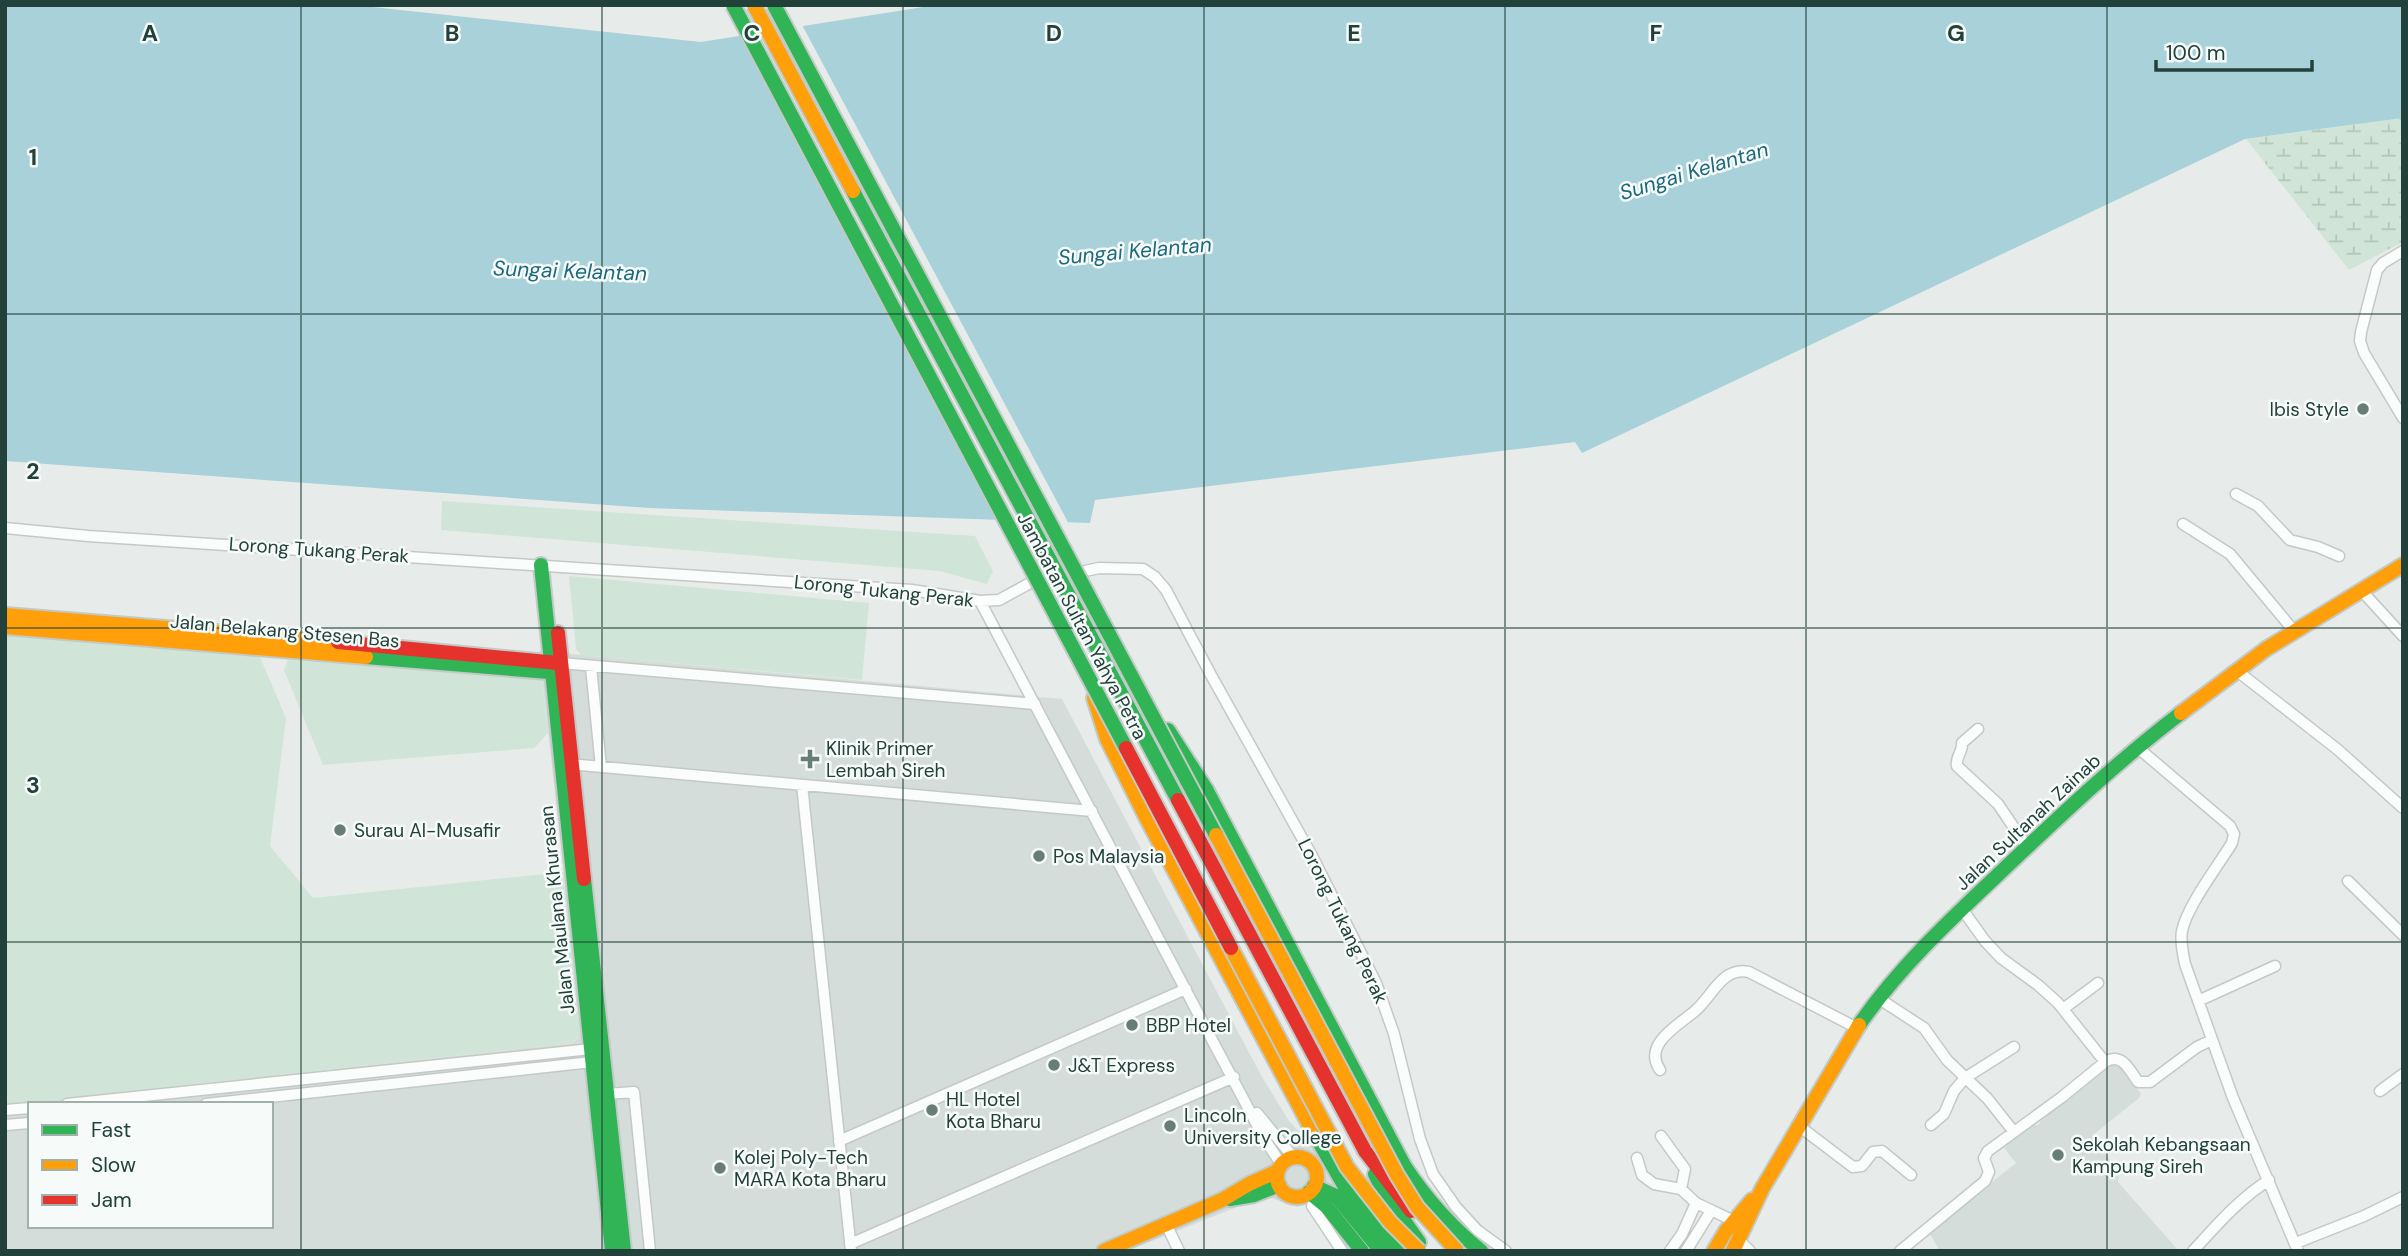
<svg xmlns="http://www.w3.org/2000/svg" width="2408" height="1256" font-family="'DM Sans',sans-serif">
<defs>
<pattern id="wetland-marsh" width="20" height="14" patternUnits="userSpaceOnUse" patternTransform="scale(1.75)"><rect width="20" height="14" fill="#d0e5d8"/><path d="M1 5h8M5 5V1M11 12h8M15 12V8" fill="none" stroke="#b2c6ba"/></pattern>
</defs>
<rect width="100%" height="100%" fill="#e7ecea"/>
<path fill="#d5ddda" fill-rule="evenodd" d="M539,651l523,48 200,378 27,44 28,30 22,36 -27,15 -15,5 -26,-9 -14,1 -130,52h-1122v-146l568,-62 9,-10zM30,1104h241v122h-241z
M2113,1061h4l24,33 -2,4 -46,37 26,40 -1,7 61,69h-243l2,-3 -9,-16 87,-69 -12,-15 28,-23h6l8,-10z"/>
<path fill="#d0e5d8" d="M442,501l533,35 18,35 -6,13 -48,-13 -498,-41z
M569,576l300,27 -7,77 -281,-25 -5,-6z
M5,635l255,22 26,61 -16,128 43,52 251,-26 18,161 -10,10 -567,62z
M288,660l254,19 6,54 -14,15 -211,17 -39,-95z"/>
<path fill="url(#wetland-marsh)" d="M2403,118v124l-54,28 -103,-131z"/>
<path fill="#a8d1da" d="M5,5h349l347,37 235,-37h1467v113l-158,21 -663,314 -7,-11 -480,58 -5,23 -441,-15 -644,-47z"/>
<path fill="#e7ecea" d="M801,23l269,503 -70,-3 -257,-491z"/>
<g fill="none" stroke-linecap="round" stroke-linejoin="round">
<defs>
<path id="street" d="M2403,251l-20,12 -6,7 -16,62 -1,9 4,12 39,65
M2236,494l22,12 32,34 28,7 21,9
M2183,524l47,30 64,77
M5,528l83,8 824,54 68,11 19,-1 31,-17 69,-15 44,1 12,8 11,13 45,85 101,181 64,127 18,51 26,105 13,35 23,33 21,23 29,21
M2361,590l42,46
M980,601l285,539 16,24
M561,663l474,41
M591,667l10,100
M2236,670l101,79 66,59
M1978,729l-16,14c1,9 -7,14 -5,23l41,38 29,43
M2137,747l93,79 4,8 -2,9c-14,23 -45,63 -50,88 -2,11 1,23 3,33l48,134 65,153
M569,764l523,47
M802,785l49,466
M2348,881l55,54
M1962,909l23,32 16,17 37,27 20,18 47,59
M1878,998l46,30 23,32 40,38 27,34
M2198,1001l77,-35
M2063,1009l35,-26
M1660,1070c-18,-26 19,-45 35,-59 17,-14 27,-45 54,-39l108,56
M2380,1091l23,-17
M607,1094l27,-2 16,159
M67,1104l524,-55
M206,1104l386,-42
M5,1110l25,-2
M1257,1113l36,44
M5,1125l25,-2
M1931,1125l13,-11 10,-23 11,-13 49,-31
M1799,1126l54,41 9,-1 11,-14 9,-1 29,24
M1661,1136l24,33 -4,20
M839,1141l347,-152
M1637,1158l5,17 12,9 27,5 15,14 38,18
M1312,1206l30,45
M1166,1224l13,27
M1739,1240l11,11
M2296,1243l68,-27 39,-19
M850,1244l384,-167
M1670,1251l12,-17 14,-31
M1686,1251l25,-40
M1900,1251l85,-70 4,-9 -5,-14 4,-7 74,-54 43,-35c17,-10 24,7 33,20h12l47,-35 15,-7
M2193,1251c24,-26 46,-52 76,-71"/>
<path id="fast" d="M541,565l71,686
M366,657l195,16
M1168,730l38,59 199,378c22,33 45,59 76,84
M584,879l40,372
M1859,1025c41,-59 93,-107 145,-156 57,-54 115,-109 177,-156
M1311,1128l41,71 45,52
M1375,1174l8,17 36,51
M1314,1186l22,10 45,55
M1309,1192l17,14 36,45
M1230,1199l24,-4 25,-10"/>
<path id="slow" d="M5,615l333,27
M5,627l361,30
M1094,698l13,41 40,80 164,309
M2181,713l85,-64 137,-84
M1277 1177a20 20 0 1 1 40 0a20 20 0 1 1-40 0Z
M1104,1251l118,-51 27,-16 29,-13
M1714,1251l12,-20 26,-31
M1733,1251l29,-62 97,-164"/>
<path id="jam" d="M558,633l26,246
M338,642l220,21
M1365,1151l46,60"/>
</defs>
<use href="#street" stroke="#c4c9c7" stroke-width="13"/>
<use href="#fast" stroke="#c2cac7" stroke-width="18"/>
<use href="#slow" stroke="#c2cac7" stroke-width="18"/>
<use href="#jam" stroke="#c2cac7" stroke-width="18"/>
<use href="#street" stroke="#fbfcfc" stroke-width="10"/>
<use href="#fast" stroke="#30b455" stroke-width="14"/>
<use href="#slow" stroke="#ff9f0a" stroke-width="14"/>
<use href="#jam" stroke="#e5322d" stroke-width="14"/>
<defs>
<path id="fast-bridge" d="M733,5l393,743
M774,5l442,830
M853,191l325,609"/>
<path id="slow-bridge" d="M754,5l99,186
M1216,835l181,340 20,32 40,44
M1231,948l116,219 43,55 29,29"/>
<path id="jam-bridge" d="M1126,748l105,200
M1178,800l187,351"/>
</defs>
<use href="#fast-bridge" stroke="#c2cac7" stroke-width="18" stroke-linecap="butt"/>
<use href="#slow-bridge" stroke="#c2cac7" stroke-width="18" stroke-linecap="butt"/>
<use href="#jam-bridge" stroke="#c2cac7" stroke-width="18" stroke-linecap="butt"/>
<use href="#fast-bridge" stroke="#30b455" stroke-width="14"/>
<use href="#slow-bridge" stroke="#ff9f0a" stroke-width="14"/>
<use href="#jam-bridge" stroke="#e5322d" stroke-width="14"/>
</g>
<path fill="none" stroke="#23413b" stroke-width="2" stroke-opacity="0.55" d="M301,5v1246M602,5v1246M903,5v1246M1204,5v1246M1505,5v1246M1806,5v1246M2107,5v1246M5,314h2398M5,628h2398M5,942h2398"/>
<g fill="#687d78" stroke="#f6faf8" stroke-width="2.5">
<circle cx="2363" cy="409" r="7"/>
<path d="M806.5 748.5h7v7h7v7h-7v7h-7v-7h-7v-7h7z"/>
<circle cx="340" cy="830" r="7"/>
<circle cx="1039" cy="856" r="7"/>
<circle cx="1132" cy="1025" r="7"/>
<circle cx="1054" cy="1065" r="7"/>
<circle cx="932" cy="1110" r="7"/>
<circle cx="1170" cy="1126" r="7"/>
<circle cx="2058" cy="1155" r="7"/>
<circle cx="720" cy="1168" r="7"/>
</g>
<g text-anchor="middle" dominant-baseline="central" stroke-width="5" stroke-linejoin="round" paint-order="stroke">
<g font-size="19" fill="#23413b" stroke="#f6faf8" text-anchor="start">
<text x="2349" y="409" text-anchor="end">Ibis Style</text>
<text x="826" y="748">Klinik Primer<tspan x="826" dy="22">Lembah Sireh</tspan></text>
<text x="354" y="830">Surau Al-Musafir</text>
<text x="1053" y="856">Pos Malaysia</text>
<text x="1146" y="1025">BBP Hotel</text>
<text x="1068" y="1065">J&amp;T Express</text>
<text x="946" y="1099">HL Hotel<tspan x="946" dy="22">Kota Bharu</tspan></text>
<text x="1184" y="1115">Lincoln<tspan x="1184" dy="22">University College</tspan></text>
<text x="2072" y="1144">Sekolah Kebangsaan<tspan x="2072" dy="22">Kampung Sireh</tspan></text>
<text x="734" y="1157">Kolej Poly-Tech<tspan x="734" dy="22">MARA Kota Bharu</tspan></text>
</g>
<g font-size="19" fill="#23413b" stroke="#f6faf8">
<text transform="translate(319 550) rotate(4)">Lorong Tukang Perak</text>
<text transform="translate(884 591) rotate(6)">Lorong Tukang Perak</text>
<text transform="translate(1082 626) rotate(62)">Jambatan Sultan Yahya Petra</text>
<text transform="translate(285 631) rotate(5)">Jalan Belakang Stesen Bas</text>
<text transform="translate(2028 822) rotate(-43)">Jalan Sultanah Zainab</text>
<text transform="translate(557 910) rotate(-96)">Jalan Maulana Khurasan</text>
<text transform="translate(1343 921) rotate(64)">Lorong Tukang Perak</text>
</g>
<g font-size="21" font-style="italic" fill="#1c697e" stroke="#f6faf8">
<text transform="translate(1694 171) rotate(-17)">Sungai Kelantan</text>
<text transform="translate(1135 251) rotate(-5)">Sungai Kelantan</text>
<text transform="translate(570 271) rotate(2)">Sungai Kelantan</text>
</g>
</g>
<g font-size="23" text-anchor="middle" font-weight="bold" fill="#23413b" stroke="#f6faf8" stroke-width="5" stroke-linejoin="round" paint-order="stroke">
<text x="150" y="41">A</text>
<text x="452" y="41">B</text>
<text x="752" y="41">C</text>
<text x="1054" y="41">D</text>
<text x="1354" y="41">E</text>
<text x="1656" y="41">F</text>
<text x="1956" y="41">G</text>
<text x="33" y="165">1</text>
<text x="33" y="479">2</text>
<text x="33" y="793">3</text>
</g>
<rect width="2408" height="1256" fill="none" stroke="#23413b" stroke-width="14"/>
<rect x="28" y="1102" width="245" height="126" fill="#f6faf8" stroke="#a2b0ac" stroke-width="2"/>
<rect x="42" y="1125" width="35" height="10" fill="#30b455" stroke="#a2b0ac" stroke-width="2"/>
<text x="91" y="1137" font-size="21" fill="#23413b">Fast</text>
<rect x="42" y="1160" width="35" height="10" fill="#ff9f0a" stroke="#a2b0ac" stroke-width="2"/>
<text x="91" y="1172" font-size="21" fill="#23413b">Slow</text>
<rect x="42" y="1195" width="35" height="10" fill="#e5322d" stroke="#a2b0ac" stroke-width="2"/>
<text x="91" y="1207" font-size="21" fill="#23413b">Jam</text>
<path d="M2156 60v10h156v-10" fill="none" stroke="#23413b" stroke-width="3.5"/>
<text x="2166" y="60" font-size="21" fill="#23413b" stroke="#f6faf8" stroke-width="5" paint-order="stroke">100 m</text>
</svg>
